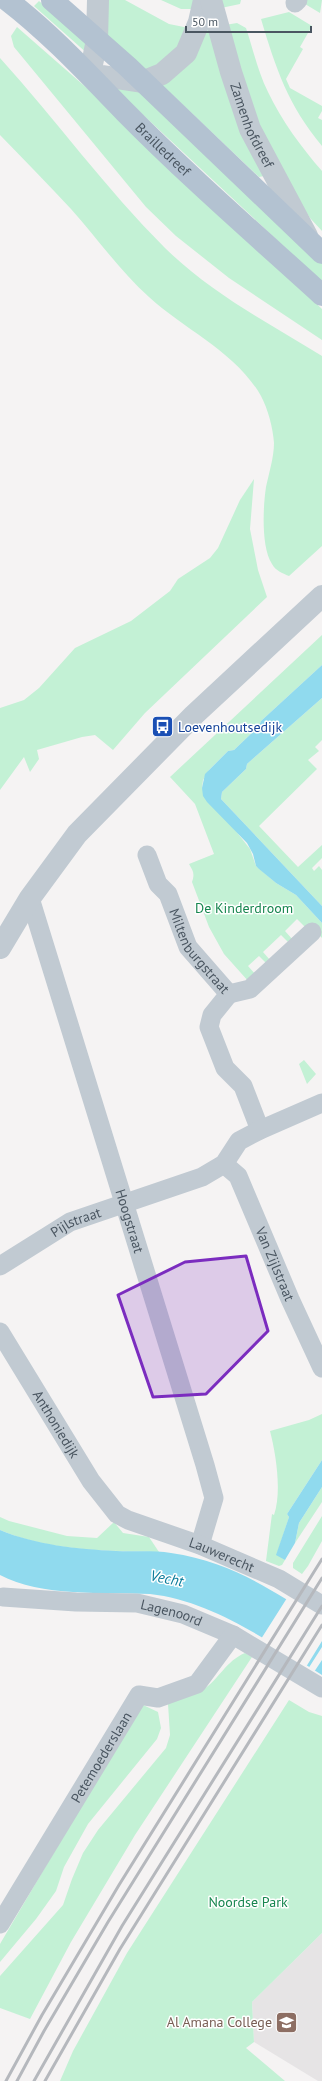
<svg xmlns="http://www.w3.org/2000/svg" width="322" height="2081" font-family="'PT Sans',sans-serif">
<rect width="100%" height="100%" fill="#f5f3f3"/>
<path fill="#e6e4e5" d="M322,1933v148h-4l-64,-39 -2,-40z"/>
<path fill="#c3f1d5" d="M105,0h20l44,24 20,4 -2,8 -19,24 -23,10 -42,-39z
M161,0h33l1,9h-14z
M220,0h21l-1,4 -19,4z
M307,0h15l-2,13 -15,-9z
M39,1l51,45 -1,9 -55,-49z
M289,12l23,14 -12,21 3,2 -17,30 4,9 32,18v5l-4,7 4,2v26c-34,-41 -46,-77 -61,-127z
M237,23l9,5c7,21 12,44 22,64 14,29 33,55 54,79v60l-12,-13 -42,-65 -43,-128z
M213,26l51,150 -5,1 -99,-94 44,-56z
M17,27l80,70 225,212v31l-93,-62 -53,-42 -30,-29 -132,-160 -3,-11z
M0,58c56,62 106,131 165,190 46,45 103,75 157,108v190l-33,30c-7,-3 -13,-5 -17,-12 -11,-17 -9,-57 -6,-77 3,-14 8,-30 8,-44 -1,-15 -6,-34 -13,-47 -25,-44 -76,-66 -112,-99 -29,-26 -52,-59 -78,-88 -23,-25 -47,-49 -71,-74z
M110,84l26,4 186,175v19z
M254,479l-4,50 8,41 9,27 -122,116 -32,37 -18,-15 -13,2 -45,13 2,9 -9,13 -6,-15 -24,33v-82l24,-8 15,-12 36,-40 56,-27 39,-30 8,-12 32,-21 8,-10 22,-48z
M322,635v30l-61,56 -2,5 -25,24 -6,1 -19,19 -6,10 -1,8 48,61 6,17 20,17 20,12 26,28v15l-12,-13 -5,2 -8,-8 -12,12 8,9 -4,3 -8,-8 -18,17 7,8 -3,4 -8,-8 -11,10 8,9 -7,7 -25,-28 -15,-27 -17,-45c3,-9 1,-11 -3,-18l25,-10 -19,-50 -25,-27z
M322,698v42l-7,7 4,4 -11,9 9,9 -58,57 39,41 24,-22v13l-10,10 2,3 5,-5 3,4v36l-101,-107 1,-7 24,-23 1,-5z
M304,1060l12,14 -9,10 -8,-20z
M322,1414v46l-35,54 2,3 -12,37 8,6 -3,5 -3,1 -13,-5 6,-47 2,1c8,-23 2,-61 -4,-84l39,-11z
M322,1487v15l-27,41 4,-20z
M322,1516v25l-14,25 -6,8 -9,-6v-5z
M0,1517l9,4 58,15 30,2 17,-16 9,11 26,4 10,15c-53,-1 -110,-1 -159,-22z
M245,1653l7,4 -117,178 -64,107 -41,77 -30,-11v-32l63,-71 9,-26 11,-26 15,-23 68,-82 4,-13 -2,-31c11,-6 24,-7 35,-14 16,-11 23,-29 42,-37z
M289,1700l20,12 13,4v217l-70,69 2,40 -8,6 39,33h-225l13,-30 54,-98z
M141,1704l17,8 3,16 -4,11 -69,85 -24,43 -8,24 -20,28 -36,43v-18z"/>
<path fill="#90daee" d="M322,665v33l-75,66 -1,5 -24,23 -1,7 101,107v17l-26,-28 -20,-12 -17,-14 -3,-3 -3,-12 -6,-11 -40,-41 -4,-6 -1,-8 3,-14 23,-23 6,-1 25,-24 2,-5z
M322,1460v27l-23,36 -4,20 -10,17 -9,-5 13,-38 -2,-3z
M0,1530c36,15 77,19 116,21 18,1 37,-1 55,2 62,9 99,37 151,68v54c-53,-33 -109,-74 -172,-81 -46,-2 -109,3 -150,-19z"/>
<path fill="#f5f3f3" d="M287,1598l35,21v22l-16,26 -45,-28z
M322,1647v13l-8,12 -6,-3z"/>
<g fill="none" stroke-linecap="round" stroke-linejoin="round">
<g stroke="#c1cad2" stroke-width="19">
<path d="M295,3l3,-3"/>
<path id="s1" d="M147,855l11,29 10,10 20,53 41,47 -17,21 -3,12 16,41 18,18 17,44"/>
<path id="s2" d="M30,898l175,567 9,33 -14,47"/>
<path d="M229,994l21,-5 62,-57"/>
<path id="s3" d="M224,1164l14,12 52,123 32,69"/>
<path id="s4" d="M0,1266l70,-44 132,-45 22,-13 15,-23 21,-11 62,-27"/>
<path id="s5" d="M0,1332l91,149 26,33 11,6 72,25 79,34 43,26"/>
<path id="s6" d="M3,1597l73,5 61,1 46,11 50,21 89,53"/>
<path id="s7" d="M0,1924l139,-229 19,3 39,-14 36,-49"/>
</g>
<g stroke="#c1cad2" stroke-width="22">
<path d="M98,0l-1,40 -7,34 52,8 20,-8 24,-21 13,-31 5,-22"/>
<path id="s8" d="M211,0l20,72 19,57 57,107"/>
<path d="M0,948l30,-50 47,-64 117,-119 128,-119"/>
</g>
<g stroke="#b3c2d1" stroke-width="22">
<path id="s9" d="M7,0c43,33 80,73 118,112 63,64 131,123 197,183"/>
<path d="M52,0l76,67 194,186"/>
</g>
<path stroke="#b5b8bd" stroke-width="3" d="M6,2081l36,-66 77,-130 203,-326
M17,2081l27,-50 64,-109 214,-344
M34,2081l88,-155 200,-320
M45,2081l75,-132 202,-324"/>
</g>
<path fill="#7b2cbf" fill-opacity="0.2" stroke="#7b2cbf" stroke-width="3" stroke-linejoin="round" d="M246,1256l22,75 -62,63 -53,3 -35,-102 67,-33z"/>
<defs>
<symbol id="bus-square" viewBox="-11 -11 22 22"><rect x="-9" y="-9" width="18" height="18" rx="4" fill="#1a4fb4" stroke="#fff"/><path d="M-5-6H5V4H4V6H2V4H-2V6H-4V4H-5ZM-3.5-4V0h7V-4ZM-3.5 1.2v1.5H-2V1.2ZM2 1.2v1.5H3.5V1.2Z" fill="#fff"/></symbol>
<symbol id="school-square" viewBox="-11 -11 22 22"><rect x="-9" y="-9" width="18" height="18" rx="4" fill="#8d6e63" stroke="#fff"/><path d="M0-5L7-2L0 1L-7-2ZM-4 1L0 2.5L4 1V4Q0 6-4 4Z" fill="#fff"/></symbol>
</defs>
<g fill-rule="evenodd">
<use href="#bus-square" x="150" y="714" width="25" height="25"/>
<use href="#school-square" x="274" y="2010" width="25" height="25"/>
</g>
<g text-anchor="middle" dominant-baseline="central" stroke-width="3" stroke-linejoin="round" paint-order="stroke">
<g font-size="14" fill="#4a5661" stroke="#fff">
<text stroke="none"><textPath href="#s8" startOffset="132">Zamenhofdreef</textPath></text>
<text stroke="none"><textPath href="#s9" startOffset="216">Brailledreef</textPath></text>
<text stroke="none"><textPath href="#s1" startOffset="111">Miltenburgstraat</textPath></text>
<text stroke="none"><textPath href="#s2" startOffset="338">Hoogstraat</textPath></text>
<text stroke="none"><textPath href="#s4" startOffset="88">Pijlstraat</textPath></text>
<text stroke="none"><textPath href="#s3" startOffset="114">Van Zijlstraat</textPath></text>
<text stroke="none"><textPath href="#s5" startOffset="108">Anthoniedijk</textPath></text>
<text stroke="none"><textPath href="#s5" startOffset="329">Lauwerecht</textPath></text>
<text stroke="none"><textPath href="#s6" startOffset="170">Lagenoord</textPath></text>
<text stroke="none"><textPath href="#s7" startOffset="195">Petemoederslaan</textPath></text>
</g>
<g font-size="14" fill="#164399" stroke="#fff" text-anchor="start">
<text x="178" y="727">Loevenhoutsedijk</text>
</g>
<g font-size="14" fill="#17864f" stroke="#fff">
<text x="244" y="908">De Kinderdroom</text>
<text x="248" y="1902">Noordse Park</text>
</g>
<g font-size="14" fill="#785e54" stroke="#fff" text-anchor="end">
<text x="272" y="2022">Al Amana College</text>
</g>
<g font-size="15" font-style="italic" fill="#0c7c9b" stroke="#fff">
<text transform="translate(167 1578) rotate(11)">Vecht</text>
</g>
</g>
<path d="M186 26v6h125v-6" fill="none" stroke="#4a5661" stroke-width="2"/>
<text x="192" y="26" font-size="12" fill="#4a5661" stroke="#ffffff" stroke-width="3" paint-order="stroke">50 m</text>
</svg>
